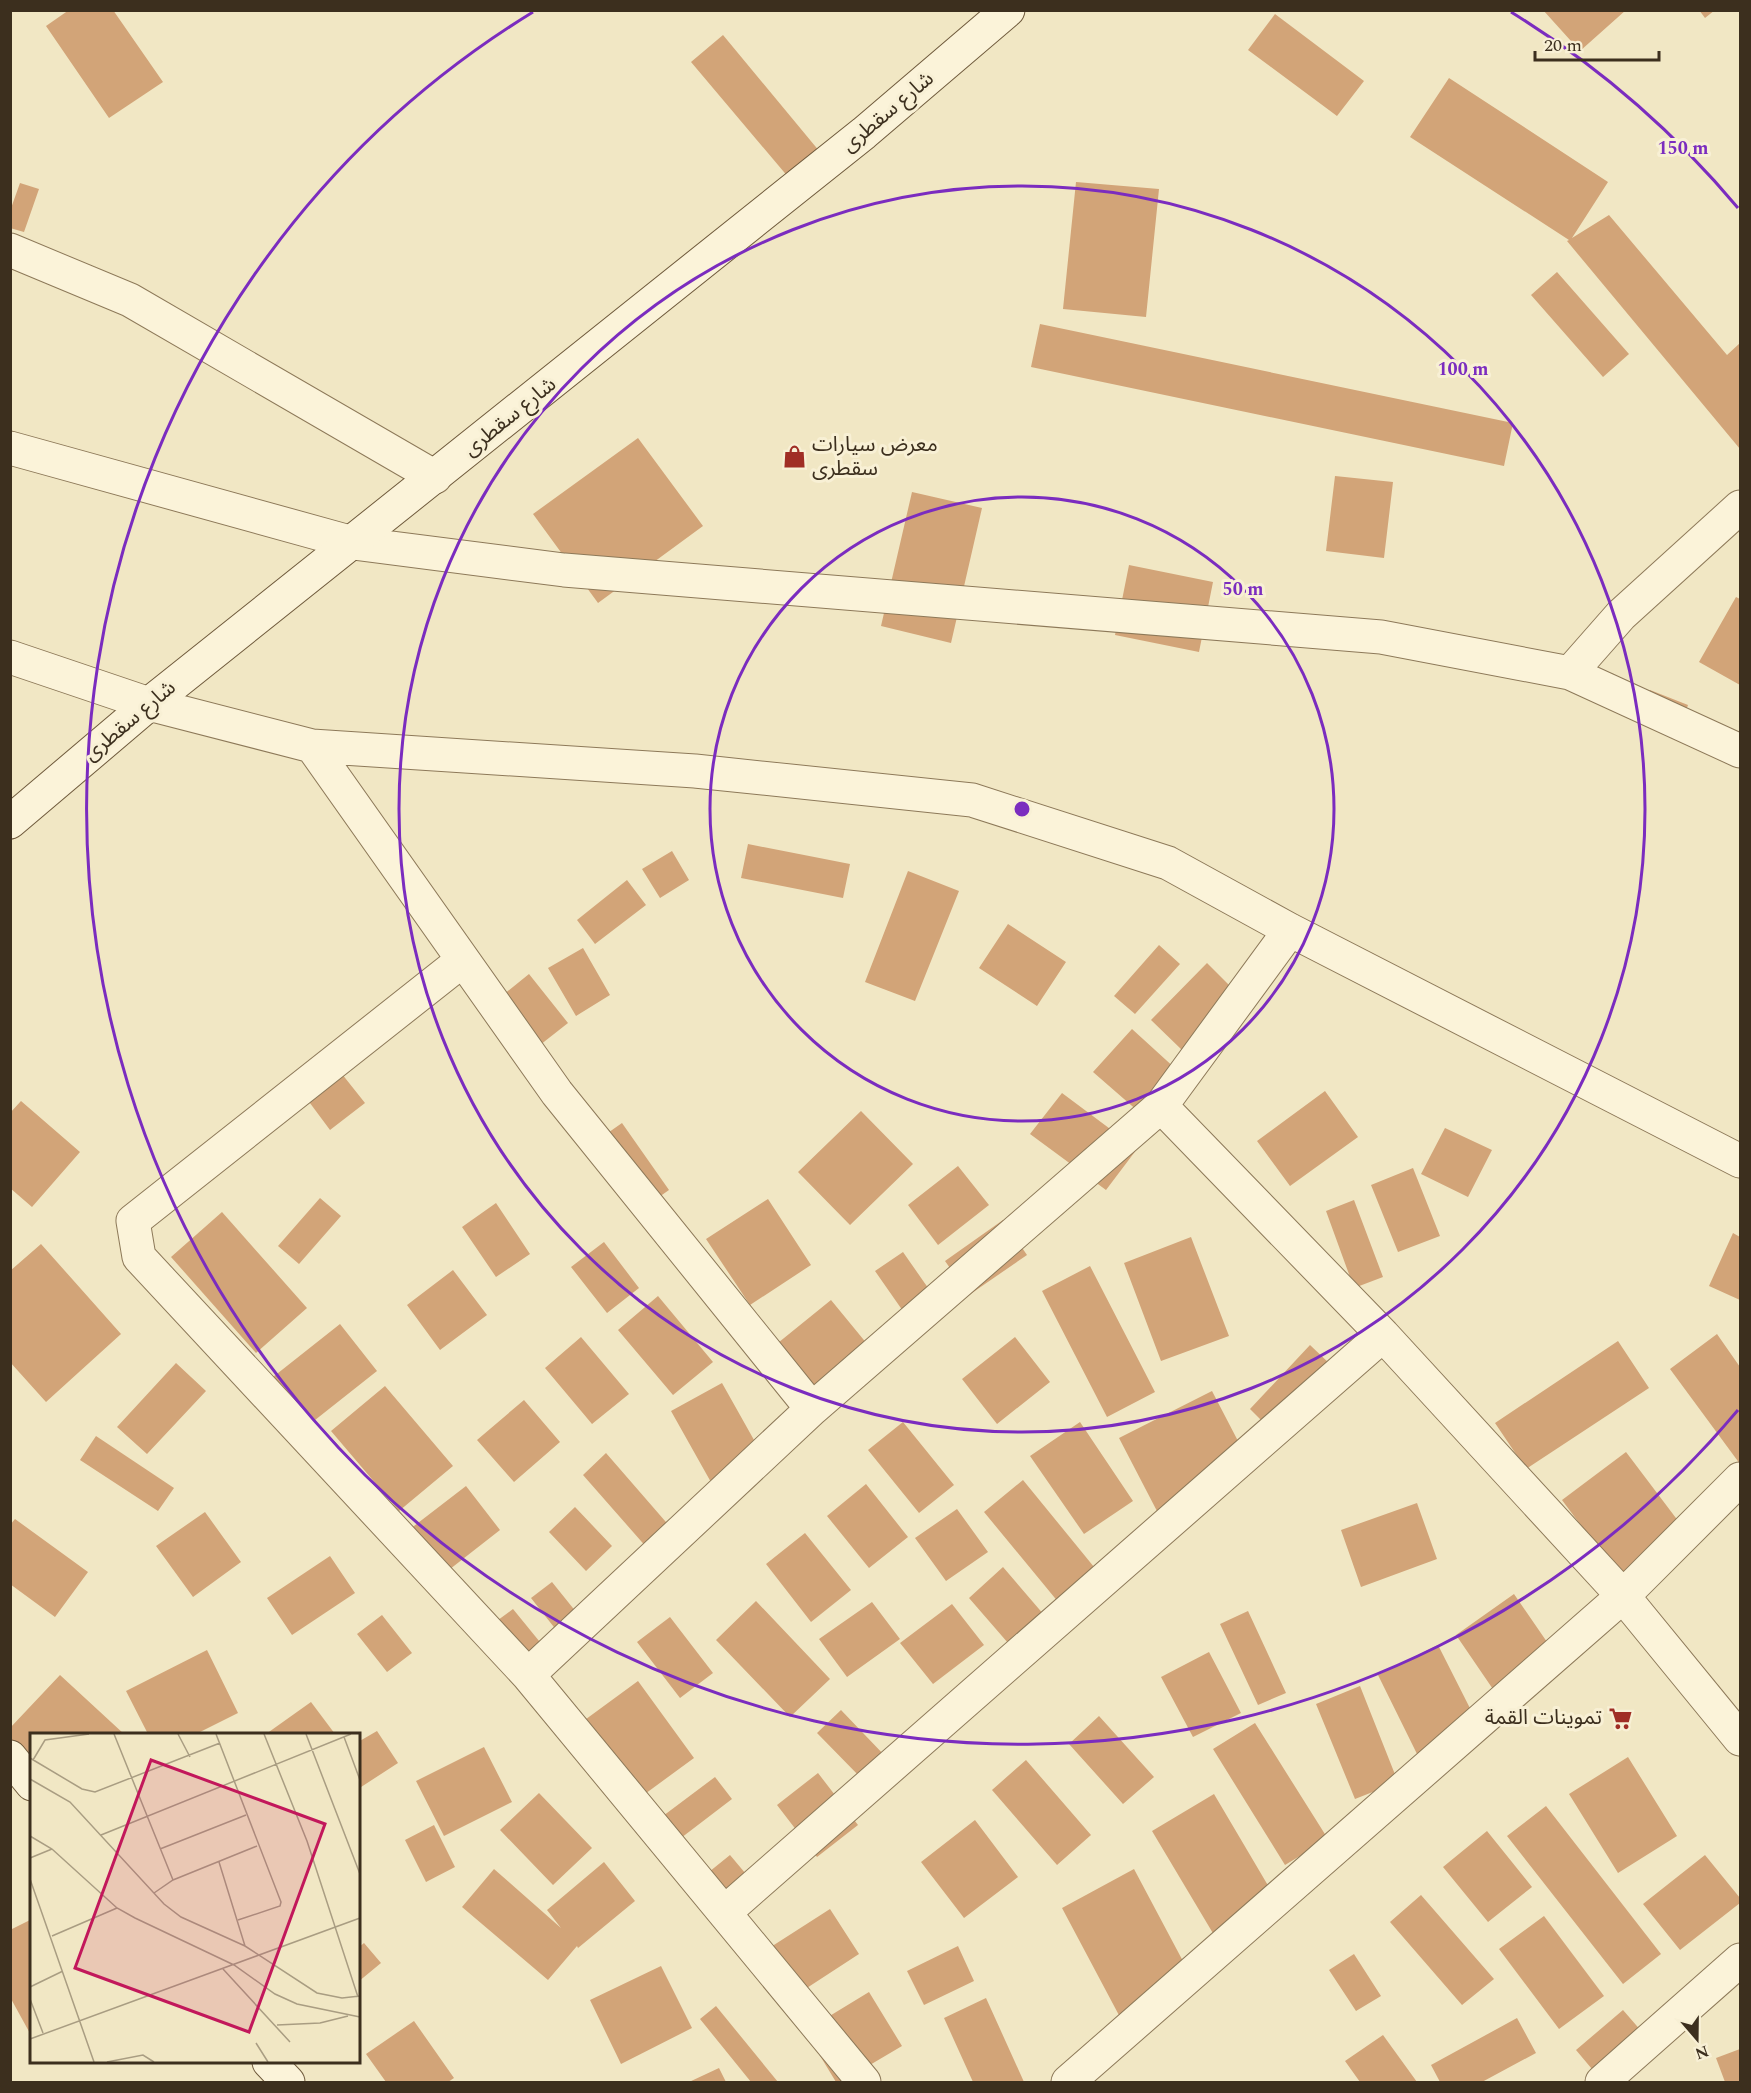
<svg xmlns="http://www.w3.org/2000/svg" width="1751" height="2093" font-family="Spectral,'Noto Sans Arabic',serif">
<rect width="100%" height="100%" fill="#f1e7c4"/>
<path fill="#d2a478" d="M69,10h44l50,72 -54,36 -63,-92z
M1543,10h83l-46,41z
M1699,10h16l-10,8z
M1275,14l89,67 -27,35 -89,-66z
M723,35l97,117 -31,26 -98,-116z
M1449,78l159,104 -36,56 37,-23 118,140 13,-12v106l-173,-208 2,-1 -159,-103z
M1076,182l83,7 -13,128 -83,-8z
M20,183l19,6 -15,43 -14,-4v-17z
M1557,272l72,82 -26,23 -72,-82z
M1040,324l473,99 -9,43 -473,-99z
M638,438l65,88 -105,77 -65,-89z
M1335,476l58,6 -9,76 -58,-7z
M912,492l70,16 -31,135 -70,-17z
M1129,565l84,17 -14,70 -84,-17z
M1736,597l4,2v86l-41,-23z
M1650,690l38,15 -4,11 -38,-14z
M748,844l102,20 -7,34 -102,-20z
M672,851l17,29 -29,18 -18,-29z
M908,871l51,20 -44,110 -50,-19z
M627,880l19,25 -51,39 -18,-24z
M1008,924l58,38 -29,44 -58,-38z
M1159,945l21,19 -45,50 -21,-18z
M583,948l27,47 -34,21 -28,-48z
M1207,963l31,31 -56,56 -31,-30z
M529,974l39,49 -42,33 -38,-49z
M1132,1029l45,41 -38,42 -46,-40z
M338,1069l27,34 -35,27 -26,-35z
M1325,1091l33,46 -68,49 -33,-45z
M1062,1093l75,56 -31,41 -76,-56z
M21,1101l59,51 -48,55 -22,-19v-75z
M861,1111l52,53 -63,61 -52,-53z
M622,1123l47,67 -20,14 -47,-67z
M1445,1128l47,22 -24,47 -47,-23z
M958,1166l31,39 -51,40 -30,-40z
M1413,1168l27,68 -42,16 -27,-67z
M320,1198l21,18 -42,48 -21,-18z
M768,1199l43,66 -61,40 -44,-66z
M1354,1200l29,77 -29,11 -28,-77z
M496,1203l34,51 -34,23 -34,-50z
M222,1212l85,96 -51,45 -85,-96z
M1003,1220l24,35 -58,40 -24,-34z
M1733,1233l7,4v63l-31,-14z
M1191,1237l38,99 -68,25 -37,-98z
M604,1242l35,46 -32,25 -36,-46z
M41,1244l80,90 -75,68 -36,-40v-91z
M903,1252l30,43 -28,19 -30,-43z
M1090,1266l65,126 -48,25 -65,-126z
M453,1270l34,45 -47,35 -33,-45z
M658,1296l55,66 -40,33 -55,-65z
M831,1300l46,56 -63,51 -46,-56z
M340,1324l37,47 -67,53 -37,-47z
M1717,1334l23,33v97l-70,-95z
M581,1337l48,57 -37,30 -47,-56z
M1015,1337l35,45 -53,42 -35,-45z
M1618,1341l31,47 -123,81 -31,-46z
M1310,1345l21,20 -61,64 -20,-20z
M176,1363l30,28 -59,63 -30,-27z
M722,1383l41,73 -51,28 -41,-73z
M385,1386l68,80 -54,45 -68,-80z
M1212,1391l39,75 -93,47 -39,-75z
M524,1400l36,42 -46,40 -37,-42z
M903,1422l51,63 -35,28 -51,-63z
M1080,1422l53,79 -49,33 -54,-78z
M96,1436l78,52 -16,23 -78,-51z
M1626,1452l59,78 -65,48 -58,-78z
M606,1453l66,76 -24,20 -65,-74z
M1023,1480l89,109 -39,31 -89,-108z
M866,1484l42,53 -39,31 -42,-52z
M466,1486l34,44 -64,50 -35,-44z
M1417,1503l20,56 -76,28 -20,-57z
M575,1507l37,39 -26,25 -37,-39z
M957,1509l31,43 -42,29 -31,-43z
M205,1512l36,50 -48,35 -37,-51z
M15,1519l73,53 -33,45 -45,-33v-59z
M805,1533l46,57 -40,32 -45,-58z
M330,1556l25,37 -63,42 -25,-37z
M1003,1567l60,70 -35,29 -59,-68z
M552,1582l41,51 -21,17 -41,-52z
M1514,1594l44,64 -59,40 -43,-63z
M756,1601l74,78 -40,38 -74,-77z
M872,1602l28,37 -53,38 -28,-38z
M952,1604l32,41 -51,39 -33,-41z
M513,1609l44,54 -18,15 -45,-55z
M1248,1611l38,82 -28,12 -38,-81z
M382,1615l30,38 -25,19 -30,-38z
M670,1617l43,56 -33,25 -43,-56z
M1438,1645l42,83 -61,30 -41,-83z
M207,1650l31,63 -42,21h-48l-22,-43z
M1209,1652l32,61 -48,24 -32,-60z
M60,1675l64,59h-92v29l-22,-20v-15z
M638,1681l56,77 -71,52 -56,-77z
M1360,1686l38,96 -43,17 -39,-95z
M311,1702l24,32h-69z
M841,1710l46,48 -24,22 -46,-47z
M1099,1716l55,61 -31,27 -54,-60z
M1255,1723l73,116 -43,26 -72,-116z
M377,1731l21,32 -40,26v-47z
M484,1747l28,55 -68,34 -28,-55z
M1628,1757l49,79 -59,37 -49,-79z
M1026,1760l65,75 -34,30 -65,-75z
M818,1773l40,52 -41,32 -40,-52z
M715,1777l17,22 -72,55 -17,-23z
M539,1793l53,55 -39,37 -53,-55z
M1214,1794l65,110 -62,36 -65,-109z
M1546,1806l115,148 -38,30 -116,-148z
M975,1820l43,57 -54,41 -43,-56z
M434,1825l21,42 -29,15 -21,-42z
M1487,1831l45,56 -44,35 -45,-55z
M730,1855l26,31 -25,21 -27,-31z
M1705,1855l35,43v5l-60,47 -37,-46z
M604,1862l31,39 -57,47 -1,-2 -29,34 -86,-73 32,-38 67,59 -14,-18z
M1134,1869l59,111 -72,39 -59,-111z
M1421,1895l73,84 -32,26 -72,-83z
M830,1909l29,45 -66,43 -30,-45z
M1544,1916l60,80 -45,33 -60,-80z
M32,1919v118l-22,-40v-67z
M364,1943l17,20 -23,19v-34z
M958,1946l16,35 -50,24 -17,-34z
M1354,1954l27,42 -25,15 -27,-41z
M661,1966l31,62 -71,36 -31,-64z
M869,1992l33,54 -61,36h-5l-31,-51z
M986,1998l38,84h-51l-29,-64z
M716,2006l62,76h-27l-51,-63z
M1623,2010l26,30 -47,41 -26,-31z
M1517,2018l19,35 -54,29h-42l-9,-17z
M414,2021l40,57 -6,4h-62l-20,-28z
M1383,2035l34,47h-57l-15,-21z
M1740,2049v33h-15l-9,-24z
M719,2068l7,14h-37z"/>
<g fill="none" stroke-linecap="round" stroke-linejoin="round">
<defs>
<path id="street" d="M10,250l120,50 305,177
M10,448l343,95 211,27 817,67 189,36 170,78
M10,657l139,47 163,42 383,25 277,29 196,63 122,67 450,231
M1570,673l51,-58 119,-108
M312,746l245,347 255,316
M463,960l-330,261 6,36 389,418 336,407
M1161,1106l222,229 240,261 117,143
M528,1675l284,-266 349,-303 129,-176
M725,1912l658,-577
M1068,2082l555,-486 117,-117
M1602,2082l138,-122"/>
<path id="secondary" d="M10,822l139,-118 715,-571 144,-123
M10,1757l22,27
M269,2062l19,20"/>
</defs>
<use href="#street" stroke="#8d7959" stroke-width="35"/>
<use href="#secondary" stroke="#6f5a3c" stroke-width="35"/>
<use href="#street" stroke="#fbf3d9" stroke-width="33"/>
<use href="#secondary" stroke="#fbf3d9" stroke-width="33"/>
</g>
<g fill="none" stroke="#7b2cbf" stroke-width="3">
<circle cx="1022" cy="809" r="312"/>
<circle cx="1022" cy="809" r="623"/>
<path d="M1738 1410A935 935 0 1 1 533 12M1511 12A935 935 0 0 1 1738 208"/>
</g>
<defs>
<symbol id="shop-bare" viewBox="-9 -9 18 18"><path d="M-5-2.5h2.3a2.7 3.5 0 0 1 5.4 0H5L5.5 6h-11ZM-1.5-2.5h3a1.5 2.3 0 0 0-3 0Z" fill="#a02e25" stroke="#f8f0d5" stroke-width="2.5" paint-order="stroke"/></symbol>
<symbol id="supermarket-bare" viewBox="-9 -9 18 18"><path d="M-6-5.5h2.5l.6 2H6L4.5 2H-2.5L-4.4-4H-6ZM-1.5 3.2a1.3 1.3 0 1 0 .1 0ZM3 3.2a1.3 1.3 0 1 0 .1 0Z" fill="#a02e25" stroke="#f8f0d5" stroke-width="2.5" paint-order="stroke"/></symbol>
</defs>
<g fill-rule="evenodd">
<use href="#shop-bare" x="778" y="440" width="33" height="33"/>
<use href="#supermarket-bare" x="1604" y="1702" width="33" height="33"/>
</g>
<g text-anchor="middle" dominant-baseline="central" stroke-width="6" stroke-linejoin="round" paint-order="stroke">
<g font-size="21" fill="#3c2f1e" stroke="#f8f0d5">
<text transform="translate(888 112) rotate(-40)">شارع سقطرى</text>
<text transform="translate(510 417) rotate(-39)">شارع سقطرى</text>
<text transform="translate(130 721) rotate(-40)">شارع سقطرى</text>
</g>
<g font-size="21" fill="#3c2f1e" stroke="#f8f0d5" text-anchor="start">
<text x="812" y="445">معرض سيارات<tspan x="812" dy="24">سقطرى</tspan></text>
<text x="1602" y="1718" text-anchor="end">تموينات القمة</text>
</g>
</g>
<g transform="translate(30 1733)">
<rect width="330" height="330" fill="#f1e7c4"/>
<path fill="none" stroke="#a99d82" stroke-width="1.5" d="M84,1l59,146M148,1l12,23M186,1l65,168 -1,4 -42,14M234,1l43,107 51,156M276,1l54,140M314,4l16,43M0,25l52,31 13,3 125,-49M3,27l12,-20 44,-6M0,46l40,23 94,102 17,13 64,29 72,47 25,5 18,-2M71,102l250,-101M0,103l22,13 65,59 18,10 99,47 41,29 22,10 63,13M130,116l86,-34M0,125l22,-9M189,129l26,84M0,146l64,183M124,160l19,-13 84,-34M22,203l65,-28M193,236l67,73M0,254l33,-16M0,266l13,34M247,292l43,-2 28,-7M0,306l330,-121M226,310l12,19M77,329l36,-7 11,7"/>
<path fill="#c2185b" fill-opacity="0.15" stroke="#c2185b" stroke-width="3" d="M121,27l174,64 -76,208 -174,-64z"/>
<rect width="330" height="330" fill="none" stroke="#3c2f1e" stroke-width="3"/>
</g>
<circle cx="1022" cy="809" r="9" fill="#7b2cbf" stroke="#f8f0d5" stroke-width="3"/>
<g font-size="18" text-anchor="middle" font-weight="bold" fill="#7b2cbf" stroke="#f8f0d5" stroke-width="6" stroke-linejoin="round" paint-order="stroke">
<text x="1683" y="154">150 m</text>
<text x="1463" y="375">100 m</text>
<text x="1243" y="595">50 m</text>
</g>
<rect width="1751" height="2093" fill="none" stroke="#3c2f1e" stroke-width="24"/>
<g transform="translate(1697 2039) rotate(160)" stroke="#f8f0d5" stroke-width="4.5" paint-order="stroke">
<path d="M0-4.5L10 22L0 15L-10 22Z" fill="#3c2f1e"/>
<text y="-9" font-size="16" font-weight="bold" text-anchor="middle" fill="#3c2f1e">N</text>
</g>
<path d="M1535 51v9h124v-9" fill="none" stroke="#3c2f1e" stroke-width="3"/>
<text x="1544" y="51" font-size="18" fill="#3c2f1e" stroke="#f8f0d5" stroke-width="4.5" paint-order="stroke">20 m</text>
</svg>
